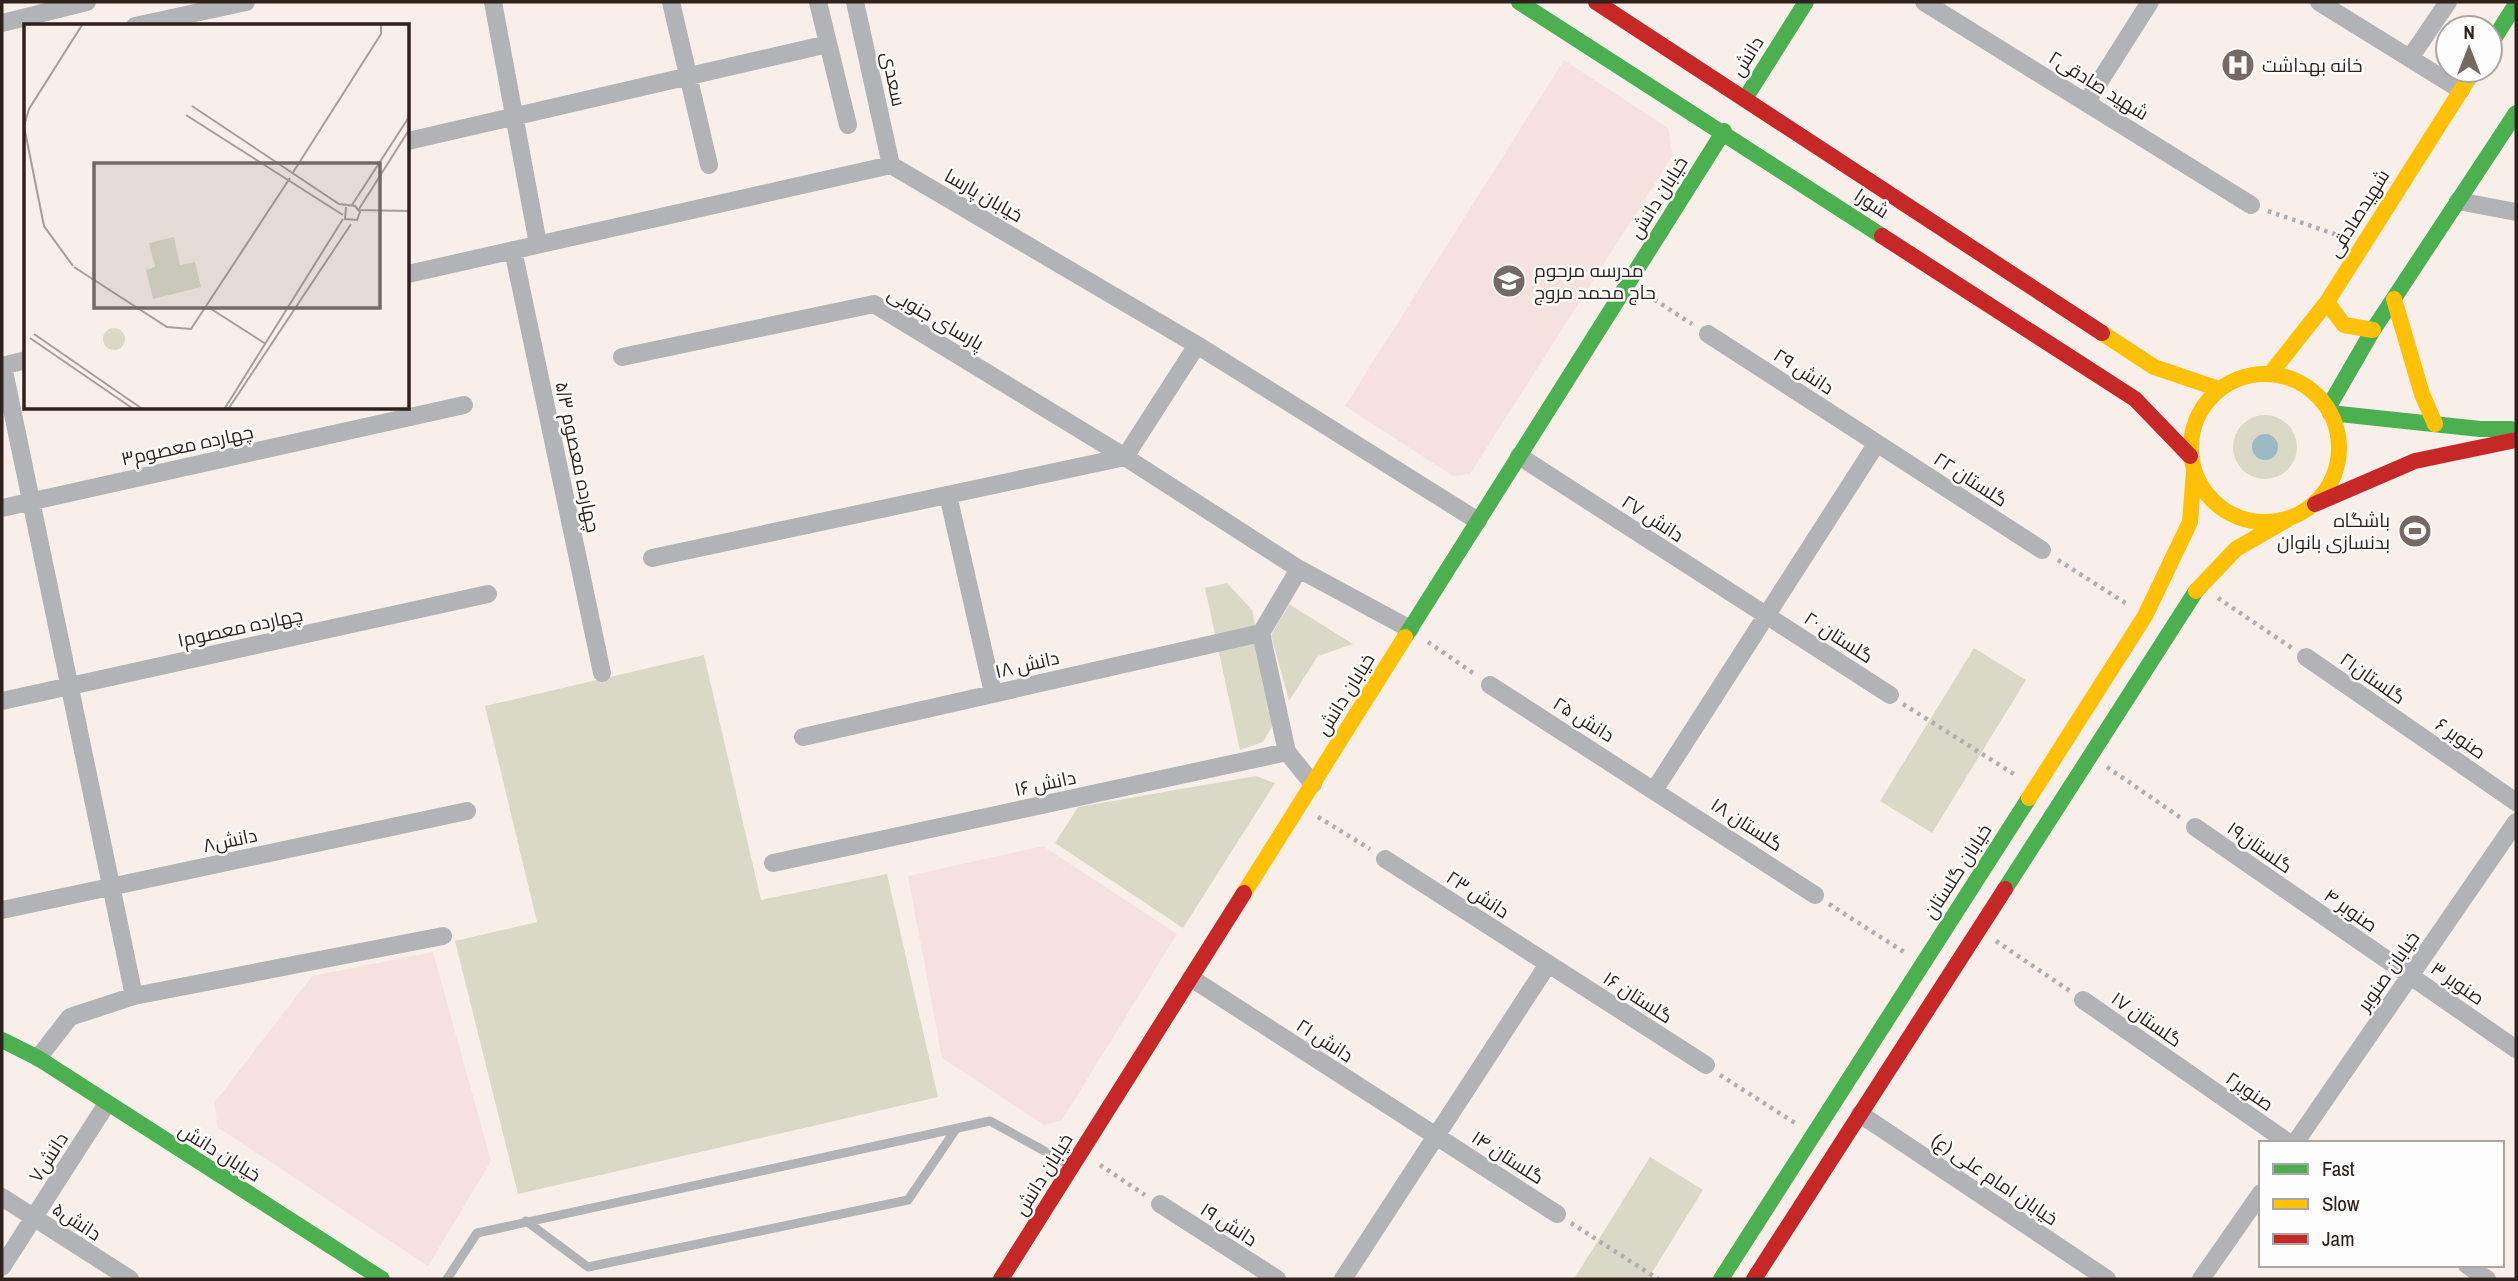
<svg xmlns="http://www.w3.org/2000/svg" width="2518" height="1281" font-family="'Archivo Narrow',Cairo,sans-serif">
<rect width="100%" height="100%" fill="#f8efeb"/>
<path fill="#f5e2df" d="M1564,60l104,68 5,27 -203,319 -17,2 -108,-70z
M1043,846l134,88 -115,186 -18,5 -102,-67 -34,-182z
M433,952l58,209 -63,105 -211,-139 -2,-25 97,-126z"/>
<path fill="#dad9c7" d="M2233 447a32 32 0 1 1 64 0a32 32 0 1 1-64 0Z
M1227,583l25,27 23,112 -12,20 -23,8 -35,-162z
M1289,604l64,40 -35,12 -29,45 -18,-66z
M1974,648l52,32 -94,153 -52,-32z
M704,655l57,245 126,-26 51,223 -420,97 -63,-253 82,-19 -52,-216z
M1256,776l19,7 -92,145 -128,-85 23,-36z
M1650,1157l53,33 -55,89h-74z"/>
<path fill="#9cbac4" d="M2252 447a13 13 0 1 1 26 0a13 13 0 1 1-26 0Z"/>
<g fill="none" stroke-linecap="round" stroke-linejoin="round">
<path stroke="#afaeb0" stroke-width="4.5" stroke-dasharray="3.5 5" stroke-linecap="butt" d="M2268,211l75,26
M1647,295l45,29
M2058,560l69,44
M2218,598l74,50
M1428,642l48,33
M1903,704l114,72
M2107,767l74,51
M1318,817l52,32
M1829,904l75,48
M1996,941l74,50
M1720,1075l75,48
M1100,1165l45,30
M1571,1223l87,56"/>
<path stroke="#b1b3b7" stroke-width="9" d="M526,1221l62,46 320,-67 48,-71
M447,1279l30,-46 513,-112 78,43"/>
<path stroke="#b1b3b7" stroke-width="18" d="M493,2l45,242
M671,2l38,163
M818,2l30,123
M855,2l36,163
M1924,2l327,203
M2319,2l142,88
M2,23l85,-21
M135,26l111,-24
M2410,58l38,-56
M2086,103l64,-101
M408,141l420,-97
M2458,201l58,11
M513,250l89,423
M408,274l483,-109 306,180 281,176
M1708,334l334,216
M622,357l252,-53 251,153 174,112 111,60
M2,366l24,-6
M3,366l131,630
M1519,456l371,239
M948,495l45,198
M2,508l462,-103
M652,558l473,-101 72,-112
M2306,657l210,145
M1490,685l325,210
M2,701l486,-107
M803,737l458,-104
M1287,752l-26,-119 38,-64
M1655,789l222,-346
M2195,827l321,222
M1385,859l321,206
M773,863l514,-111 26,32
M2,910l465,-99
M1191,978l366,236
M2083,1000l206,143
M38,1058l32,-41 64,-21 309,-60
M1860,1114l247,165
M2295,1143l221,-321
M2,1197l128,82
M1160,1204l117,75
M2467,1265l20,14
M2,1267l104,-162
M1343,1279l205,-315
M2201,1279l60,-86"/>
<path stroke="#4caf50" stroke-width="16" d="M1519,2l363,234
M2490,45l26,-41
M1746,97l60,-95
M2328,408l45,-78 143,-217
M2330,413l150,16h31
M1405,637l319,-506
M2005,889l191,-298
M2,1040l36,18 344,221
M1721,1279l308,-481"/>
<path stroke="#ffc107" stroke-width="16" d="M2394,299l28,95 13,30
M2327,302l17,23 29,5
M2102,333l52,34 65,22
M2271,373l56,-71 147,-232
M2191 448a74 74 0 1 1 148 0a74 74 0 1 1-148 0Z
M2196,591l40,-42 52,-30
M2029,798l116,-182 45,-94 4,-50
M1244,893l161,-256"/>
<path stroke="#c62828" stroke-width="16" d="M1596,2l506,331
M1882,236l253,163 55,57
M2315,504l100,-43 101,-21
M1001,1279l243,-386
M1754,1279l251,-390"/>
</g>
<defs>
<symbol id="hospital-disc" viewBox="-11 -11 22 22"><circle r="9.5" fill="#756964" stroke="#fdfdfd"/><path d="M-5-5h3v3.5h4V-5h3V5h-3V1.5h-4V5h-3Z" fill="#fff"/></symbol>
<symbol id="school-disc" viewBox="-11 -11 22 22"><circle r="9.5" fill="#756964" stroke="#fdfdfd"/><path d="M0-5L7-2L0 1L-7-2ZM-4 1L0 2.5L4 1V4Q0 6-4 4Z" fill="#fff"/></symbol>
<symbol id="stadium-disc" viewBox="-11 -11 22 22"><circle r="9.5" fill="#756964" stroke="#fdfdfd"/><path d="M0-5a6.5 5 0 1 0 0 10a6.5 5 0 1 0 0-10ZM-3.5-1.8h7v3.6h-7Z" fill="#fff"/></symbol>
</defs>
<g fill-rule="evenodd">
<use href="#hospital-disc" x="2219" y="46" width="38" height="38"/>
<use href="#school-disc" x="1490" y="262" width="38" height="38"/>
<use href="#stadium-disc" x="2396" y="512" width="38" height="38"/>
</g>
<g text-anchor="middle" dominant-baseline="central" stroke-width="5" stroke-linejoin="round" paint-order="stroke">
<g font-size="19" fill="#2f211b" stroke="#fdfdfd">
<text transform="translate(1747 56) rotate(-58)">دانش</text>
<text transform="translate(894 79) rotate(78)">سعدی</text>
<text transform="translate(2099 85) rotate(32)">شهید صادقی۲</text>
<text transform="translate(984 195) rotate(30)">خیابان پارسا</text>
<text transform="translate(1658 197) rotate(-58)">خیابان دانش</text>
<text transform="translate(1872 203) rotate(33)">شورا</text>
<text transform="translate(2358 213) rotate(-58)">شهیدصادقی</text>
<text transform="translate(936 318) rotate(30)">پارسای جنوبی</text>
<text transform="translate(1804 371) rotate(33)">دانش ۲۹</text>
<text transform="translate(187 445) rotate(-12)">چهارده معصوم۳</text>
<text transform="translate(578 457) rotate(78)">چهارده معصوم ۵/۳</text>
<text transform="translate(1971 479) rotate(33)">گلستان ۲۲</text>
<text transform="translate(1653 518) rotate(33)">دانش ۲۷</text>
<text transform="translate(240 627) rotate(-12)">چهارده معصوم۱</text>
<text transform="translate(1839 637) rotate(33)">گلستان ۲۰</text>
<text transform="translate(1027 664) rotate(-13)">دانش ۱۸</text>
<text transform="translate(2373 678) rotate(35)">گلستان۲۱</text>
<text transform="translate(1345 694) rotate(-58)">خیابان دانش</text>
<text transform="translate(1584 719) rotate(32)">دانش ۲۵</text>
<text transform="translate(2461 738) rotate(35)">صنوبر ۶</text>
<text transform="translate(1045 783) rotate(-12)">دانش ۱۶</text>
<text transform="translate(1747 824) rotate(33)">گلستان ۱۸</text>
<text transform="translate(230 840) rotate(-12)">دانش۸</text>
<text transform="translate(2260 847) rotate(35)">گلستان۱۹</text>
<text transform="translate(1957 871) rotate(-57)">خیابان گلستان</text>
<text transform="translate(1478 894) rotate(33)">دانش ۲۳</text>
<text transform="translate(2351 910) rotate(35)">صنوبر ۴</text>
<text transform="translate(2388 971) rotate(-55)">خیابان صنوبر</text>
<text transform="translate(2458 983) rotate(35)">صنوبر ۳</text>
<text transform="translate(1638 997) rotate(33)">گلستان ۱۶</text>
<text transform="translate(2147 1019) rotate(35)">گلستان ۱۷</text>
<text transform="translate(1325 1040) rotate(33)">دانش ۲۱</text>
<text transform="translate(2250 1091) rotate(35)">صنوبر۲</text>
<text transform="translate(220 1152) rotate(32)">خیابان دانش</text>
<text transform="translate(48 1157) rotate(-57)">دانش۷</text>
<text transform="translate(1508 1157) rotate(33)">گلستان ۱۴</text>
<text transform="translate(1043 1174) rotate(-58)">خیابان دانش</text>
<text transform="translate(1995 1179) rotate(34)">خیابان امام علی (ع)</text>
<text transform="translate(77 1221) rotate(33)">دانش۵</text>
<text transform="translate(1229 1224) rotate(33)">دانش ۱۹</text>
</g>
<g font-size="19" fill="#2f211b" stroke="#fdfdfd" text-anchor="start">
<text x="2262" y="65">خانه بهداشت</text>
<text x="1534" y="270">مدرسه مرحوم<tspan x="1534" dy="22">حاج محمد مروج</tspan></text>
<text x="2390" y="520" text-anchor="end">باشگاه<tspan x="2390" dy="22">بدنسازی بانوان</tspan></text>
</g>
</g>
<g transform="translate(24 24)">
<rect width="385" height="385" fill="#f8efeb"/>
<path d="M150,213l6,28 15,-3 6,25 -48,12 -7,-29 9,-3 -6,-24zM79 315a11 11 0 1 1 22 0a11 11 0 1 1-22 0Z" fill="#dad9c7"/>
<path fill="none" stroke="#a89d98" stroke-width="2" d="M168,82l147,98 16,2 5,6 -3,8 -12,-1 1,-12M162,91l157,100M268,150l89,-140v-9M328,181l57,-88M335,185l50,-79M335,186l50,1M49,242l-29,-40 -20,-100 5,-17 53,-84M50,243l93,60 24,2 99,-151M184,283l58,37M10,310l107,74M6,314l102,70M201,384l118,-189M205,384l122,-184"/>
<path fill="#756964" fill-opacity="0.15" stroke="#756964" stroke-width="3.5" d="M70,139h286v145h-286z"/>
<rect width="385" height="385" fill="none" stroke="#2f211b" stroke-width="3.5"/>
</g>
<rect width="2518" height="1281" fill="none" stroke="#2f211b" stroke-width="7"/>
<rect x="2259" y="1141" width="245" height="126" fill="#fdfdfd" stroke="#aba5a3" stroke-width="2"/>
<rect x="2273" y="1164" width="35" height="10" fill="#4caf50" stroke="#aba5a3" stroke-width="2"/>
<text x="2322" y="1176" font-size="21" fill="#2f211b">Fast</text>
<rect x="2273" y="1199" width="35" height="10" fill="#ffc107" stroke="#aba5a3" stroke-width="2"/>
<text x="2322" y="1211" font-size="21" fill="#2f211b">Slow</text>
<rect x="2273" y="1234" width="35" height="10" fill="#c62828" stroke="#aba5a3" stroke-width="2"/>
<text x="2322" y="1246" font-size="21" fill="#2f211b">Jam</text>
<g transform="translate(2469 49)"><circle r="33" fill="#fdfdfd" stroke="#aba5a3" stroke-width="2"/>
<path d="M0-5L12 26L0 18L-12 26Z" fill="#756964"/>
<text y="-10" font-size="19" font-weight="bold" text-anchor="middle" fill="#2f211b">N</text>
</g>
</svg>
